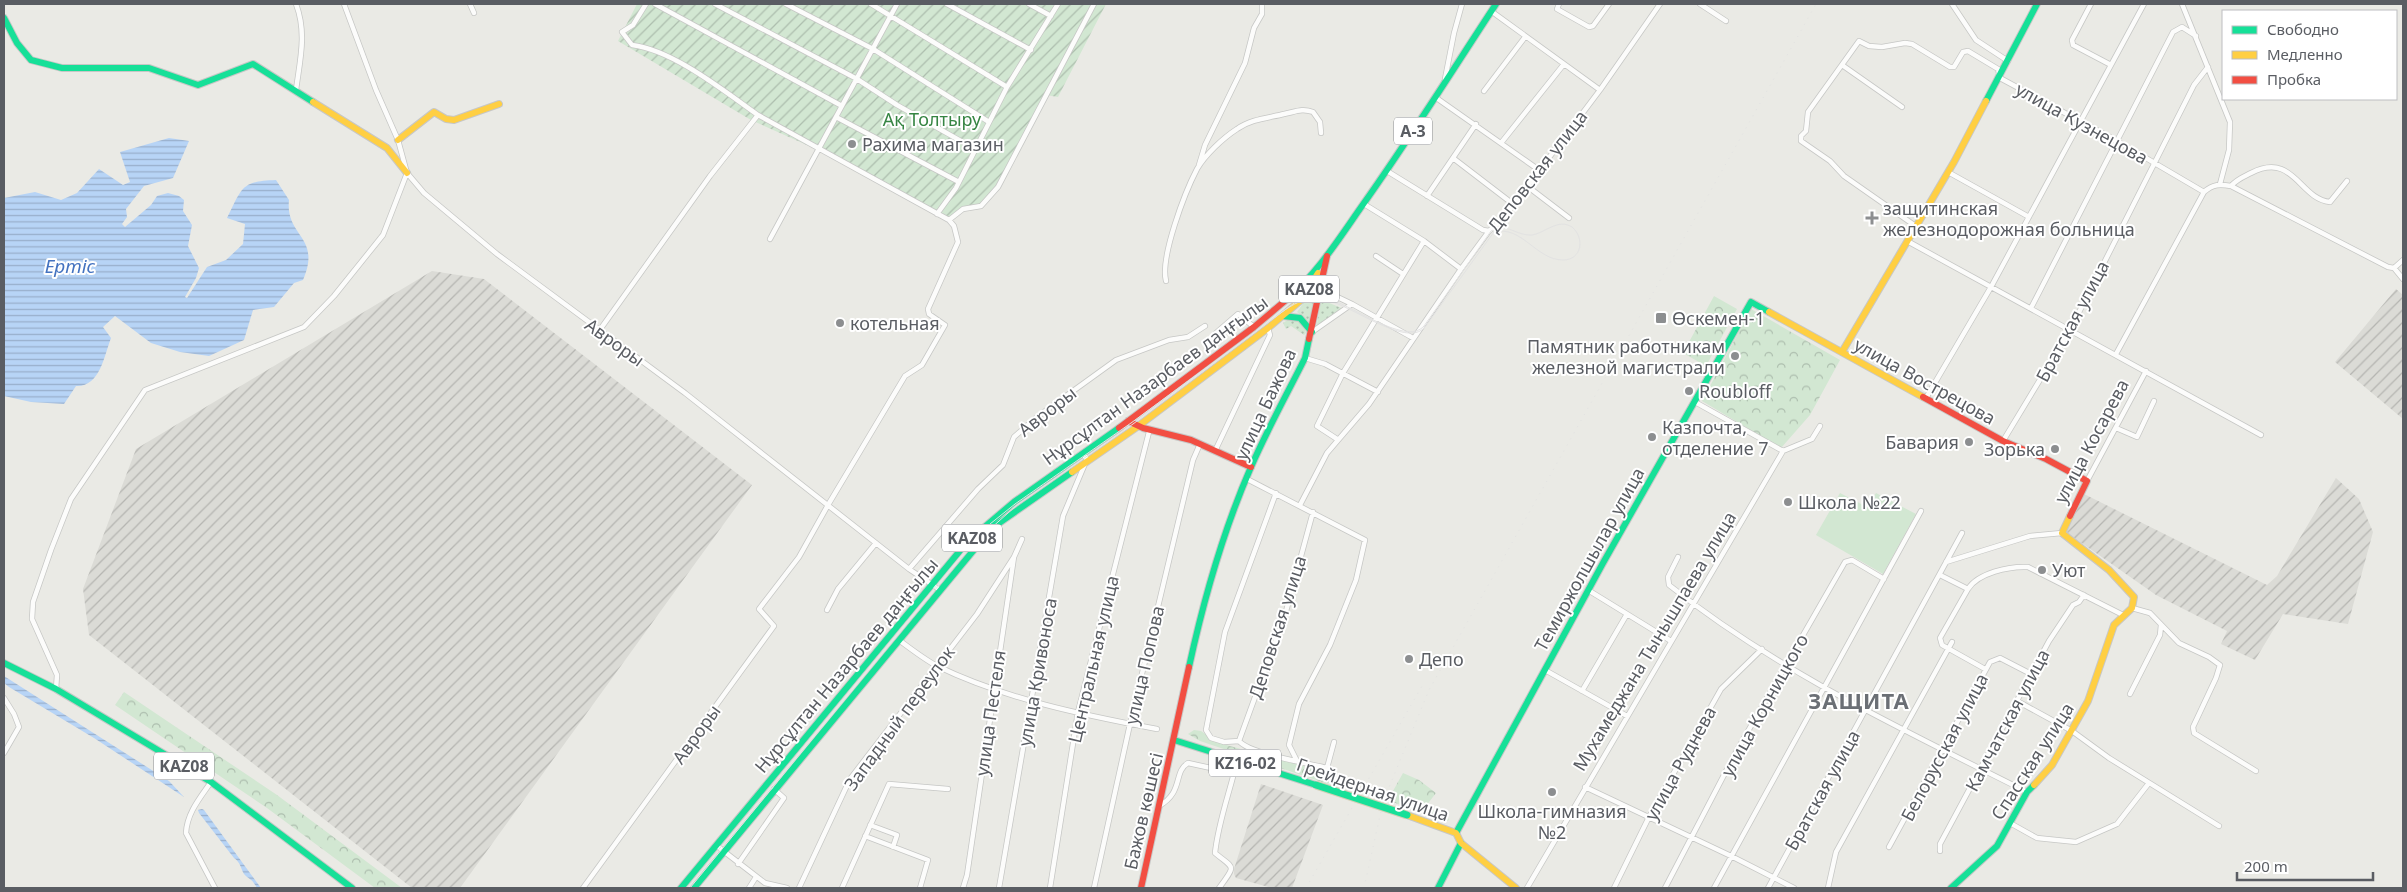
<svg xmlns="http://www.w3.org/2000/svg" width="2407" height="892" viewBox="0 0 2407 892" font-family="'Noto Sans',sans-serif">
	<defs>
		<pattern id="industrial-furrows" width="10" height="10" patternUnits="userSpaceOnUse" patternTransform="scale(1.25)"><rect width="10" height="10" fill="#dbdbd6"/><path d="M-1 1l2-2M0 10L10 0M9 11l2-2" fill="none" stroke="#b5b5b1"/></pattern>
		<pattern id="grass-dots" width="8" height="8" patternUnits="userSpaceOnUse" patternTransform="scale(1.25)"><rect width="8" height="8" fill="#d2e7d2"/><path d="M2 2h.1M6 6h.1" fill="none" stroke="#adbeae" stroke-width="1.8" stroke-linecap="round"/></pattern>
		<pattern id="forest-crowns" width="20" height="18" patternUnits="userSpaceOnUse" patternTransform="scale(1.25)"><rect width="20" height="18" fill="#d2e7d2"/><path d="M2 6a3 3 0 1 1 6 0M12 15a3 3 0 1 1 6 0" fill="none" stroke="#adbeae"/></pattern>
		<pattern id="garden-furrows" width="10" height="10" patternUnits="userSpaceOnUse" patternTransform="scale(1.25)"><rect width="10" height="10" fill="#d2e7d2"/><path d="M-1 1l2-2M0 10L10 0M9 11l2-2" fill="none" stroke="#adbeae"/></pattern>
		<pattern id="water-rules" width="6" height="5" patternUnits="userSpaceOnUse" patternTransform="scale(1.25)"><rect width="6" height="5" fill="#b7d4f6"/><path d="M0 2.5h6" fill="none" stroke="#98afcb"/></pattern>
	</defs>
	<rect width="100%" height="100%" fill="#eaeae5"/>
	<path fill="url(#industrial-furrows)" d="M432,271L484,279L752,485L460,888H412L89,635L83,589L136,449Z
		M2396,289L2403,295V419L2335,362Z
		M2336,478L2359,499L2373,532L2348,624L2283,614L2255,660L2221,644L2227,631L2156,595L2066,532L2084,494L2267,585L2277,576Z
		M1261,784L1323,805L1292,888H1272L1236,878L1234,874V869Z"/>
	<path fill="url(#grass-dots)" d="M1314,300V302L1309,322L1297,312L1304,302Z
		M1322,300L1344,309L1316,329L1321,301Z
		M1292,317L1303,323L1306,333L1304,335L1291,326L1286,329L1283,323Z"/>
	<path fill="url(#forest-crowns)" d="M1714,296L1737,309L1706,366L1683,353Z
		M1751,309L1840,360L1810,415L1781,448L1702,401Z
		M124,692L277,795L402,888H375L267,808L115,705Z
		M1194,730L1201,731L1219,743L1333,774L1328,784L1200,741L1188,734Z
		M1403,773L1419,780L1436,793L1426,806L1449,819L1448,821H1441L1388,800Z"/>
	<path fill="url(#garden-furrows)" d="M637,4H1106L1058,97L1046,95L998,187L981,206L963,209L949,220L818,150L751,120L618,41Z"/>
	<path fill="#d2e7d2" d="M1840,493L1867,507L1876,493L1916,514L1883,574L1816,535Z"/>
	<path fill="url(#water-rules)" d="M169,138L189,141L173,178L144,186L126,209L127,217L122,224L125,227L151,205L157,196L168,193L179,196L184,200L183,211L192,225L188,246L199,268L196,278L185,297L187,298L207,267L226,260L243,244L245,224L227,218C242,189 240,181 276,180L289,200C285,237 322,236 303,280L294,283L274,307L253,310L244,340L209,356L180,352L151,343L115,316L103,327L111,338C104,356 100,387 76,386L64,404L31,402L4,396V198L35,192L61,200L77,193L99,169L123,185L130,182L120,152Z
		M4,676L169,781L184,797L94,738L9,687L4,683Z
		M202,809L204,810L261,888H257C251,877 249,880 244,874C240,867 241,863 234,858L199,813L198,810Z"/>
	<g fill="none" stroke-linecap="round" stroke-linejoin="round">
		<g stroke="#c6c7c5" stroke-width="6">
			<path id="street" d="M296,4C307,33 300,60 296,90
				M470,4L474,13
				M646,4L633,25L622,32L632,45C673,50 724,91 758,115
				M655,4L842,106
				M715,4L857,79L897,105L975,149
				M786,4L873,49L989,122
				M871,4L1007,87
				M947,4L1031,50
				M1029,4L1051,16
				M1559,4L1557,9L1589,27L1593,26L1609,4
				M1700,4L1726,21
				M1952,4L1976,40L2008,61
				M2091,4L2072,40L2073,45L2111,65
				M2182,4L2230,122L2229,150L2220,184
				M1491,11L1600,90
				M1842,65L1902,107
				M1445,79L1454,33L1462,4
				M1484,91L1525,37
				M1435,97L1539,170
				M836,117L959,182
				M1501,143L1564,64
				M1453,158L1513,204
				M1199,165L1205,145L1245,63L1254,28L1262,14V4
				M1387,171L1483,230L1489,231
				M1948,172L2029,217
				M407,173L424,193L497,254L685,393L909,569L940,590
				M1527,186L1569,218
				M2231,186C2237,179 2243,177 2251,173C2294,151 2299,199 2330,202L2347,181
				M1427,196L1476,124
				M1364,204L1424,241L1461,269
				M937,214L956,188L1007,87L1058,4
				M949,220L963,209L981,206L998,187L1094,4
				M1917,227L1844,176L1830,161L1801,141V136L1806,131L1808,112L1859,41L1869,46L1882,47L1905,43L1912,44L1950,67H1954L1963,52L1968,51L1998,69L2000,78L2117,141L2204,192C2213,184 2220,184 2231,186L2388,267L2394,268
				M770,239L897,4
				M1909,242L2261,435
				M1376,256L1403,274
				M2394,268L2403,279
				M2394,268L2403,260
				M1166,281C1160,257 1185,192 1197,169C1205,155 1223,138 1237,129C1251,119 1268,118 1284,114C1295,112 1302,108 1313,112L1320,122L1321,133
				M1323,282L1329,293L1352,304
				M2031,308L2173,32L2182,27L2196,36
				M1312,332L1352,304L1413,338
				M1216,333L1238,314L1254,327
				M2116,354L2204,192
				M1305,358L1325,364L1378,392
				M1926,398L1991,287L2144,4
				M1695,402L1783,451
				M2116,428L2137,437L2154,401
				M1337,439L1317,426L1343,373L1424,241
				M2003,441L2070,330L2194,85L2208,67
				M1215,451L1270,335L1268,328
				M1247,479L1365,540L1356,580L1330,645L1299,704L1289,745L1297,761
				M2087,481L2146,371
				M1300,505L1327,453L1369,404L1461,269L1489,231L1502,220L1600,90L1660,4
				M1678,557L1668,577L1669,585C1777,671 1904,730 2027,792
				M1946,562L2030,536L2062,533
				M909,569L978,489L1003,465L1014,437L1037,417L1116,360L1169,340L1188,337L1205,326
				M1940,575L1968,589C1978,573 2009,566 2028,567L2123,615
				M1968,589L1940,638L1942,645L1985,669
				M1588,590L1671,641
				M2132,608L2150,613L2179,643L2209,657L2220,665L2216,678L2193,727L2194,733L2256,771
				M827,610L838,589L876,543
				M899,640C911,649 924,659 937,666C1005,699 1083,715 1157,729
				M1545,670L1627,716
				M56,689L57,675L32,619L33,602L51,550L71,499L145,390L304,327L334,296L383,235L407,173L398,140L376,90L344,4
				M1582,691L1627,614
				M2130,694L2160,635L2161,625
				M4,698L14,714L19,727L4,753
				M2017,701L2072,731L2109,758L2219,826
				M1239,741L1224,742L1211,738L1206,730L1225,632L1276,493
				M1239,741L1285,615L1313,512
				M1239,741C1250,754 1308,763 1327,768L1334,742
				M211,782C200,798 187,813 186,833L215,888
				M1585,787L1731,856L1794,888
				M1159,806C1184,792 1173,772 1188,763L1234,773C1227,800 1218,825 1215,853C1234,869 1237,864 1219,888
				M2010,823L2037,838L2076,842L2117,824L2149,783
				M870,825L897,835L893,847
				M865,836L928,860L920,888
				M717,846L765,883L787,888
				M1889,847L1990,662L2000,658L2031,674
				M1940,851V844L2049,641L2073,605L2079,602L2084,595
				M738,864L784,798L774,789
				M583,888L774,626L759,609L799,557L828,505L905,376L922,365L945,325L929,314L928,309L958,242L954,226L949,220L758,115L710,176L599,331
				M749,888L756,877
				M799,888L850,779L977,614L1014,557
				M842,888L889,784L948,789
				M963,888L967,875L1014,557L1022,539
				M999,888L1063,516L1087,459L1083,454
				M1050,888L1078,712L1149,432
				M1094,888L1130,724L1193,460L1200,444
				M1527,888L1783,451L1812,439L1820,426
				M1614,888L1649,817L1721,689L1762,649
				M1665,888L1736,752L1845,562L1852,560L1884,579
				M1714,888L1921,511
				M1768,888L1962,533
				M1828,888L1836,852L1952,642"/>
		</g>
		<g stroke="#c7c7c6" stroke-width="8">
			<path id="fast" d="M4,18L17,43L31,60L62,68H149L198,85L253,64L313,102
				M1986,101L2037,4
				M1286,300C1318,273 1340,237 1364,203C1410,138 1452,71 1496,4
				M1283,316L1300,318L1312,332
				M4,663L56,689L211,782L352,888
				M1189,667C1204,598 1223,531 1251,467C1267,430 1287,394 1305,358L1309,339
				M1174,740L1316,785
				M1456,833L1603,563L1751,302L1769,312
				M681,888L968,541L1014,502L1119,428
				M694,888L992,528L1072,472
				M1438,888L1461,843
				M1951,888L1997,846L2027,792L2034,785"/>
		</g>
		<g stroke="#c7c7c6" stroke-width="8">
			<path id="slow" d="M313,102L387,148L407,173
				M398,140L434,112L446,119L454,120L499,104
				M1769,312L1923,397
				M1842,352L1954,162L1986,101
				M1072,472L1137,427L1268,328L1300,301L1318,273
				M2034,785L2052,765L2088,701L2114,625L2132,608L2134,597L2109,570L2062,533L2070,516
				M1407,815L1456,833L1461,843L1516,888"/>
		</g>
		<g stroke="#c7c7c6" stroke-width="8">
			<path id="jam" d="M1309,339L1327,256
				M1923,397L2003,441L2046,459L2087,481L2070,516
				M1128,421L1143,428L1191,440L1251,467
				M1119,428L1254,327L1286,300
				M1141,888L1189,667"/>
		</g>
		<use href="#street" stroke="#fcfcfb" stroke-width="4.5"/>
		<use href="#fast" stroke="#16e098" stroke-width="6"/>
		<use href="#slow" stroke="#ffcf43" stroke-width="6"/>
		<use href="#jam" stroke="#f24e42" stroke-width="6"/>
		<path stroke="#e2e2e2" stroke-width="1" d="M687,888L970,545L990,524L1015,504L1131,423L1297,301C1304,298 1311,295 1319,296C1345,299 1405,348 1424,326L1491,231C1507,222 1516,236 1532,235C1545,233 1558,218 1572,227C1585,238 1582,260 1563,260C1536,260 1522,225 1494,232L1425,327C1406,350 1346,300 1318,298C1305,297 1292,305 1282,312L1133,424L1017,505L971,546L690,888"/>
		<path stroke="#e2e2e2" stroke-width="1" stroke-dasharray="1 6" stroke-linecap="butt" d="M1306,888L1422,686
			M1364,888L1383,802L1429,690L1816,4"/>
		<g stroke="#d2cdb3" stroke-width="9" stroke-linecap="butt">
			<path id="fast-bridge" d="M1316,785L1407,815"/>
		</g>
		<use href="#fast-bridge" stroke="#16e098" stroke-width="7"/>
	</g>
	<g fill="#8c8e90" stroke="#fff" stroke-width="2">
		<circle cx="852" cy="144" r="5"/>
		<path d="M1869.5 210.5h5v5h5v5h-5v5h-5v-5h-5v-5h5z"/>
		<rect x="1655" y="312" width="12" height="12" rx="2.5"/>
		<circle cx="840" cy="323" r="5"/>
		<circle cx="1735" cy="356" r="5"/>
		<circle cx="1689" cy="391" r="5"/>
		<circle cx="1652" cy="437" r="5"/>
		<circle cx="1969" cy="442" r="5"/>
		<circle cx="2055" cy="449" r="5"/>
		<circle cx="1788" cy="502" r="5"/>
		<circle cx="2042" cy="570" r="5"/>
		<circle cx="1409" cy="659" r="5"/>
		<circle cx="1552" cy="792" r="5"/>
	</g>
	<g text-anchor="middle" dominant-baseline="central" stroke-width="4" stroke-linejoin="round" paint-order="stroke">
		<g fill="#fff" stroke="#8c8e92" stroke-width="1">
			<rect x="1394" y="117.5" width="38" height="27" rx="4"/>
			<rect x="1279" y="275.5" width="60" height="27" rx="4"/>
			<rect x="942" y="524.5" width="60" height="27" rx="4"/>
			<rect x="1209" y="749.5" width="72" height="27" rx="4"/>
			<rect x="154" y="752.5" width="60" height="27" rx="4"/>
		</g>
		<g font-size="16" font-weight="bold" fill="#5a5d63">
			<text x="1413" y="131">A-3</text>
			<text x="1309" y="289">KAZ08</text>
			<text x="972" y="538">KAZ08</text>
			<text x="1245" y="763">KZ16-02</text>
			<text x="184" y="766">KAZ08</text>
		</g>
		<g font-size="18" fill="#368543" stroke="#fff">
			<text x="932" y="119">Ақ Толтыру</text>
		</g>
		<g font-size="18" fill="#5a5d63" stroke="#fff">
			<text transform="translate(2082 123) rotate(29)">улица Кузнецова</text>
			<text transform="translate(1537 171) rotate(-52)">Деповская улица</text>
			<text transform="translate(2072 321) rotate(-62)">Братская улица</text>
			<text transform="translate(615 342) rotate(36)">Авроры</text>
			<text transform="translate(1155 380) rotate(-36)">Нұрсұлтан Назарбаев даңғылы</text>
			<text transform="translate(1925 381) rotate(29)">улица Вострецова</text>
			<text transform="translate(1265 404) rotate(-65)">улица Бажова</text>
			<text transform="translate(1047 411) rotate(-38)">Авроры</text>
			<text transform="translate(2091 441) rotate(-62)">улица Косарева</text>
			<text transform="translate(1589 559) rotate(-61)">Темиржолшылар улица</text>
			<text transform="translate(1277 627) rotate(-72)">Деповская улица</text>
			<text transform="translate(1654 641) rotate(-59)">Мухамеджана Тынышпаева улица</text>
			<text transform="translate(1093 659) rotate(-77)">Центральная улица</text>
			<text transform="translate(846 665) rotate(-50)">Нұрсұлтан Назарбаев даңғылы</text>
			<text transform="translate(1144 665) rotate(-77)">улица Попова</text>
			<text transform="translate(1037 672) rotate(-80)">улица Кривоноса</text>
			<text transform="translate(1764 705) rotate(-61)">улица Корницкого</text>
			<text transform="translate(990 713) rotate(-82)">улица Пестеля</text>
			<text transform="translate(899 718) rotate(-54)">Западный переулок</text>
			<text transform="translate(2007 720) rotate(-62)">Камчатская улица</text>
			<text transform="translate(696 734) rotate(-54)">Авроры</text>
			<text transform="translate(1944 747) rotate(-62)">Белорусская улица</text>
			<text transform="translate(2032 761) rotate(-57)">Спасская улица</text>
			<text transform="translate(1680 763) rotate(-61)">улица Руднева</text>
			<text transform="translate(1373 789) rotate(19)">Грейдерная улица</text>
			<text transform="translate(1822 790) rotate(-61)">Братская улица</text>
			<text transform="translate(1143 811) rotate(-77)">Бажов көшесі</text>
		</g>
		<g font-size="18" fill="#5a5d63" stroke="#fff" text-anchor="start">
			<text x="862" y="144">Рахима магазин</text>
			<text x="1883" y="208">защитинская<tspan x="1883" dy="21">железнодорожная больница</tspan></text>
			<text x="1672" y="318">Өскемен-1</text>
			<text x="850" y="323">котельная</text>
			<text x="1725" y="346" text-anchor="end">Памятник работникам<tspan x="1725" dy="21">железной магистрали</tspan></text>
			<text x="1699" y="391">Roubloff</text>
			<text x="1662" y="427">Казпочта,<tspan x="1662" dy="21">отделение 7</tspan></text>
			<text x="1959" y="442" text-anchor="end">Бавария</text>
			<text x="2045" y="449" text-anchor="end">Зорька</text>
			<text x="1798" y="502">Школа №22</text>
			<text x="2052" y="570">Уют</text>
			<text x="1419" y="659">Депо</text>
			<text x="1552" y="811" text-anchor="middle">Школа-гимназия<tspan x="1552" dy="21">№2</tspan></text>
		</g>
		<g font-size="19" font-style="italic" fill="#4473c0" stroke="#fff">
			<text x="70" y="266">Ертіс</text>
		</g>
		<g font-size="22" font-weight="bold" letter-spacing="1" fill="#6b6f75" stroke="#fff">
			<text x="1859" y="700">ЗАЩИТА</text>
		</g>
	</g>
	<rect width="2407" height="892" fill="none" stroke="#5a5d63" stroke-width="10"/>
	<rect x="2222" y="10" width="175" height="90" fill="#ffffff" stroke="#bdbec1"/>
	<rect x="2232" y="26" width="25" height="8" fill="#16e098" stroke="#bdbec1"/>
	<text x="2267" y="35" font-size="15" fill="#5a5d63">Свободно</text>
	<rect x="2232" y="51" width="25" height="8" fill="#ffcf43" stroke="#bdbec1"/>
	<text x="2267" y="60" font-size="15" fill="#5a5d63">Медленно</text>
	<rect x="2232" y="76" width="25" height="8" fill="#f24e42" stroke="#bdbec1"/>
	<text x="2267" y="85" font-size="15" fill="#5a5d63">Пробка</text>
	<path d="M2237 872v8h136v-8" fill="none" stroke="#5a5d63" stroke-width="2.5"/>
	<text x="2244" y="872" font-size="15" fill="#5a5d63" stroke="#ffffff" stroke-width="4" paint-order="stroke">200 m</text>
</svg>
